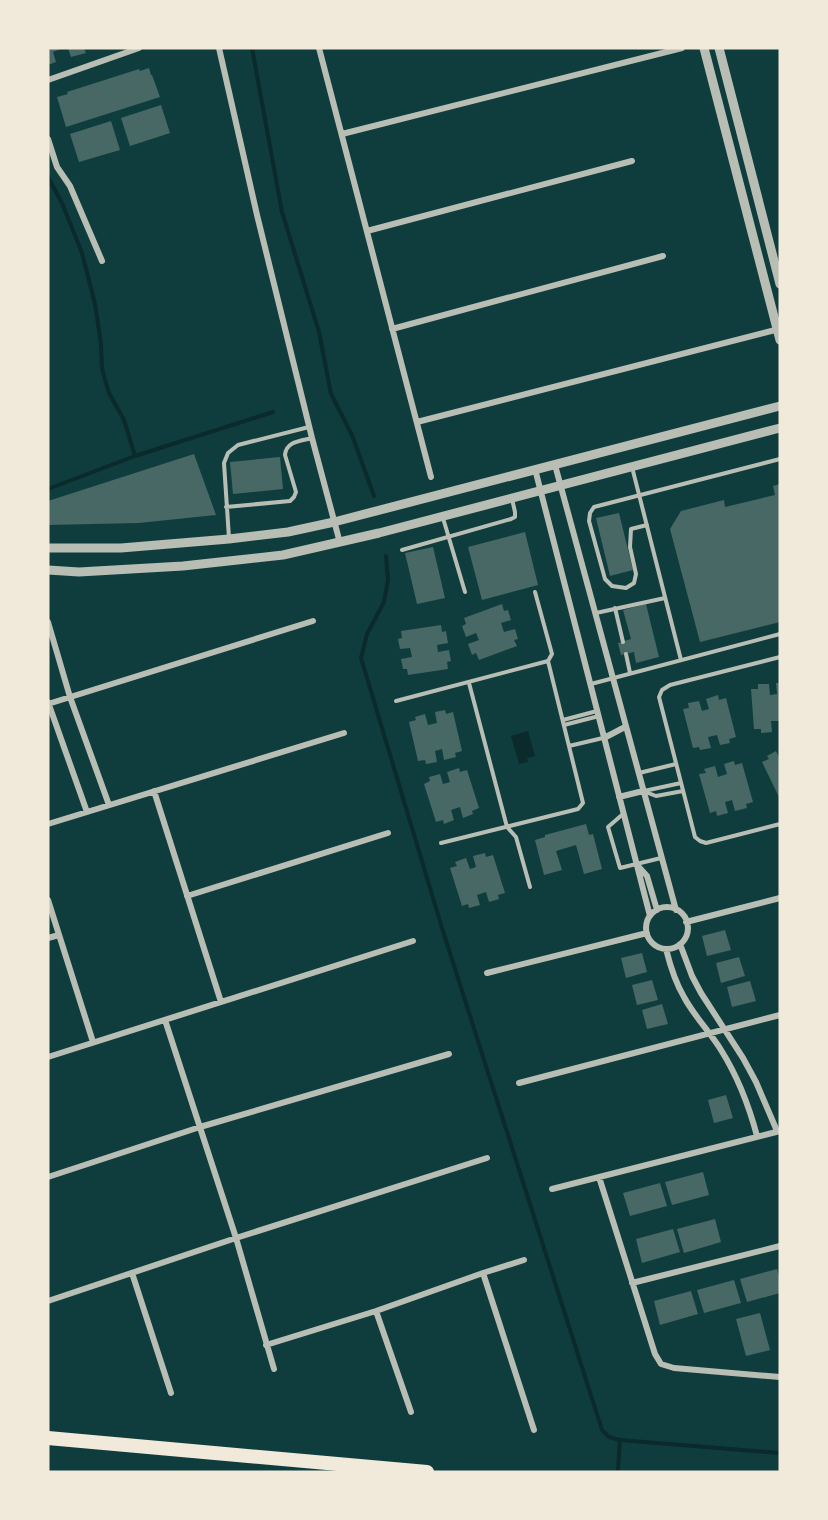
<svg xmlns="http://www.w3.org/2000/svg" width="828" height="1520" viewBox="0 0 828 1520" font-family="Montserrat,sans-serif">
	<rect width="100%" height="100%" fill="#0f3d3e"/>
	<path fill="#0a2a2b" d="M528,731L535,756L527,758L528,762L519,764L511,736Z"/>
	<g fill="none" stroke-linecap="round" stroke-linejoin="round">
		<path stroke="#0a2a2b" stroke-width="4" d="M252,48L282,212L319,332L331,394L352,435L374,496
			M48,177L62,203L82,253L95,304L101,344L102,369L109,393L124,420L135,456
			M48,489L135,456L273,412
			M386,556L388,580L384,602L367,634L361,658L442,928L602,1430L609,1437L620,1440L618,1470
			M620,1440L780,1453"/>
	</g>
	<path fill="#486865" d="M48,48H63L53,52L56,62L48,65Z
		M68,48H84L86,53L71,57Z
		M149,68L151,75H152L160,97L66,127L57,97L68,94L67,92L139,69L140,71Z
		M161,105L170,133L130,146L121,118Z
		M111,121L120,150L79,162L70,134Z
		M194,454L216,515L139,523L48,525V501Z
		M280,457L283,489L233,494L230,462Z
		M780,484V622L700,642L670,529L681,511L724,500L725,507L775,495L773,486Z
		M619,513L633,570L610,576L596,518Z
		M525,532L538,585L482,600L468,547Z
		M433,547L445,598L417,604L405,553Z
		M502,604L504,611L508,610L511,620L501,623L504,632L515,629L518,639L514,640L517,646L479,660L476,653L472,655L468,644L479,640L476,633L466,637L462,626L466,624L464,618Z
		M646,604L659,657L636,663L634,652L621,655L618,643L631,639L623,610Z
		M441,625L442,632L446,631L448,643L437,645L438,652L449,650L451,661L447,662L448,669L408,675L407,669H403L401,659L412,657L410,648L400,649L398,639L402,638L401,631Z
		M776,683H780V721H771L772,732L761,733V729H754L751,689H758V684H769L770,695L777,694Z
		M718,695L719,700L726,698L736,737L729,739L730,743L720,745L717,735L708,737L711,748L700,750L699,747L693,748L683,709L689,708L688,703L699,701L702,711L709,709L706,699Z
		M445,710L446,714L453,712L462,751L455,753L456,757L444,760L442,749L435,751L437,762L426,764L425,760L418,761L409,722L416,720L415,717L425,714L428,725L437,723L435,712Z
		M776,751L780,759V799L762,762L769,759L767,756Z
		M734,761L735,765L742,763L753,802L746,804L747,808L735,811L732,800L725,802L728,813L717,816L716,811L710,813L699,774L706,773L704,769L715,766L718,777L727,774L724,764Z
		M459,768L460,772L467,770L479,808L472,811L473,814L463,818L460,807L451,810L454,820L444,824L443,820L436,822L424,784L430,781L429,777L440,774L443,784L450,782L447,772Z
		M586,824L589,835L593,834L602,869L584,874L576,845L556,851L562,870L544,875L535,840L545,837V835Z
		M485,853L486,857L493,855L505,893L498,895L499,899L489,902L486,892L477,895L480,905L469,908L468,904L462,906L450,868L457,866L455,862L466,858L470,869L476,867L473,856Z
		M725,930L731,950L707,956L702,936Z
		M642,953L647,972L626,978L621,958Z
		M739,957L745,976L721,983L716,963Z
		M652,980L658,1000L637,1005L632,985Z
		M750,981L756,1001L732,1007L727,987Z
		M662,1004L668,1024L647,1029L642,1010Z
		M726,1095L733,1118L714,1123L708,1100Z
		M703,1172L709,1195L672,1205L665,1182Z
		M660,1183L667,1206L630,1216L623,1193Z
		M715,1219L721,1242L684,1253L677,1229Z
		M673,1229L680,1252L642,1263L636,1239Z
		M777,1269L780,1278V1293L747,1302L740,1279Z
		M734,1280L741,1303L704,1313L697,1290Z
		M691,1291L698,1314L660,1325L654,1301Z
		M760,1313L770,1350L746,1356L736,1319Z"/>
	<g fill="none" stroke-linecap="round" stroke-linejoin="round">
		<path stroke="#b8beb3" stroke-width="4" d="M632,467L681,660
			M226,507L290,501L294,497L296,492L285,455C286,441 301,441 312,438
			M443,518L465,592
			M647,525L631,529L630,547L636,574L634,583L626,588L612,586L605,579L589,521L590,513L594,507L780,459
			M229,538L224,463L228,453L238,445L309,427
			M402,550L511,519L515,517V512L512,499
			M615,608L623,642
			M596,613L665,598
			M626,654L630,673
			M780,657L670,685L662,690L659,697L695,837L700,841L706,843L780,824
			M469,683L507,827L516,837L530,887
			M591,684L780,634
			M396,701L548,661
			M563,720L597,711
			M564,725L599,716
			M569,746L603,738
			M639,773L676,764
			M643,791L656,796L683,791
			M644,791L681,783
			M623,814L608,827L620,868L661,858
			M441,843L578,809L583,803L548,661L552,654L535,592"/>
		<path stroke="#b8beb3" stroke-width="6" d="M219,48L257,215L312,438L340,543
			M319,48L431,477
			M48,80L139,48
			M342,134L682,48
			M48,139L57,167L70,186L102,261
			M367,231L632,161
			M392,329L663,256
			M417,422L779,329
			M555,465L676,910
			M535,469L650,916
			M48,622L70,697L109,805
			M48,702L87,812
			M48,704L313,621
			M604,738L625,727
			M154,791L221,1002
			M619,797L643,791
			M48,824L344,733
			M637,865L647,876L657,910
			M187,896L388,833
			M48,900L93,1042
			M646 928a21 21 0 1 1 42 0a21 21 0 1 1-42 0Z
			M686,922L780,898
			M48,938L59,935
			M680,944L692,976L701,993L743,1058L756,1082L777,1131
			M666,949C670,965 675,982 684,997C694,1016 710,1032 721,1050C738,1077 749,1106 757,1136
			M487,973L647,933
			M165,1020L236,1238L274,1369
			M48,1057L413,941
			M519,1083L780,1015
			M48,1177L200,1127L449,1054
			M599,1177L655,1354L661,1364L674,1368L780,1377
			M552,1189L780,1131
			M132,1273L171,1393
			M483,1273L534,1430
			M632,1283L780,1246
			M48,1301L236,1238L487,1158
			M376,1311L411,1412
			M266,1345L376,1311L483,1273L524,1260"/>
		<path stroke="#b8beb3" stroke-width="9" d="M704,48L780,340
			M719,48L780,284
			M48,548H121L229,539L288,532L334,522L780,406
			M48,570L79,572L183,566L283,555L379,533L780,428"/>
		<path stroke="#f1e9da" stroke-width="14" d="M48,1438L427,1472"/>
	</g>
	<rect width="828" height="1520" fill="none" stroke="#f1e9da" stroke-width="99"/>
</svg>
